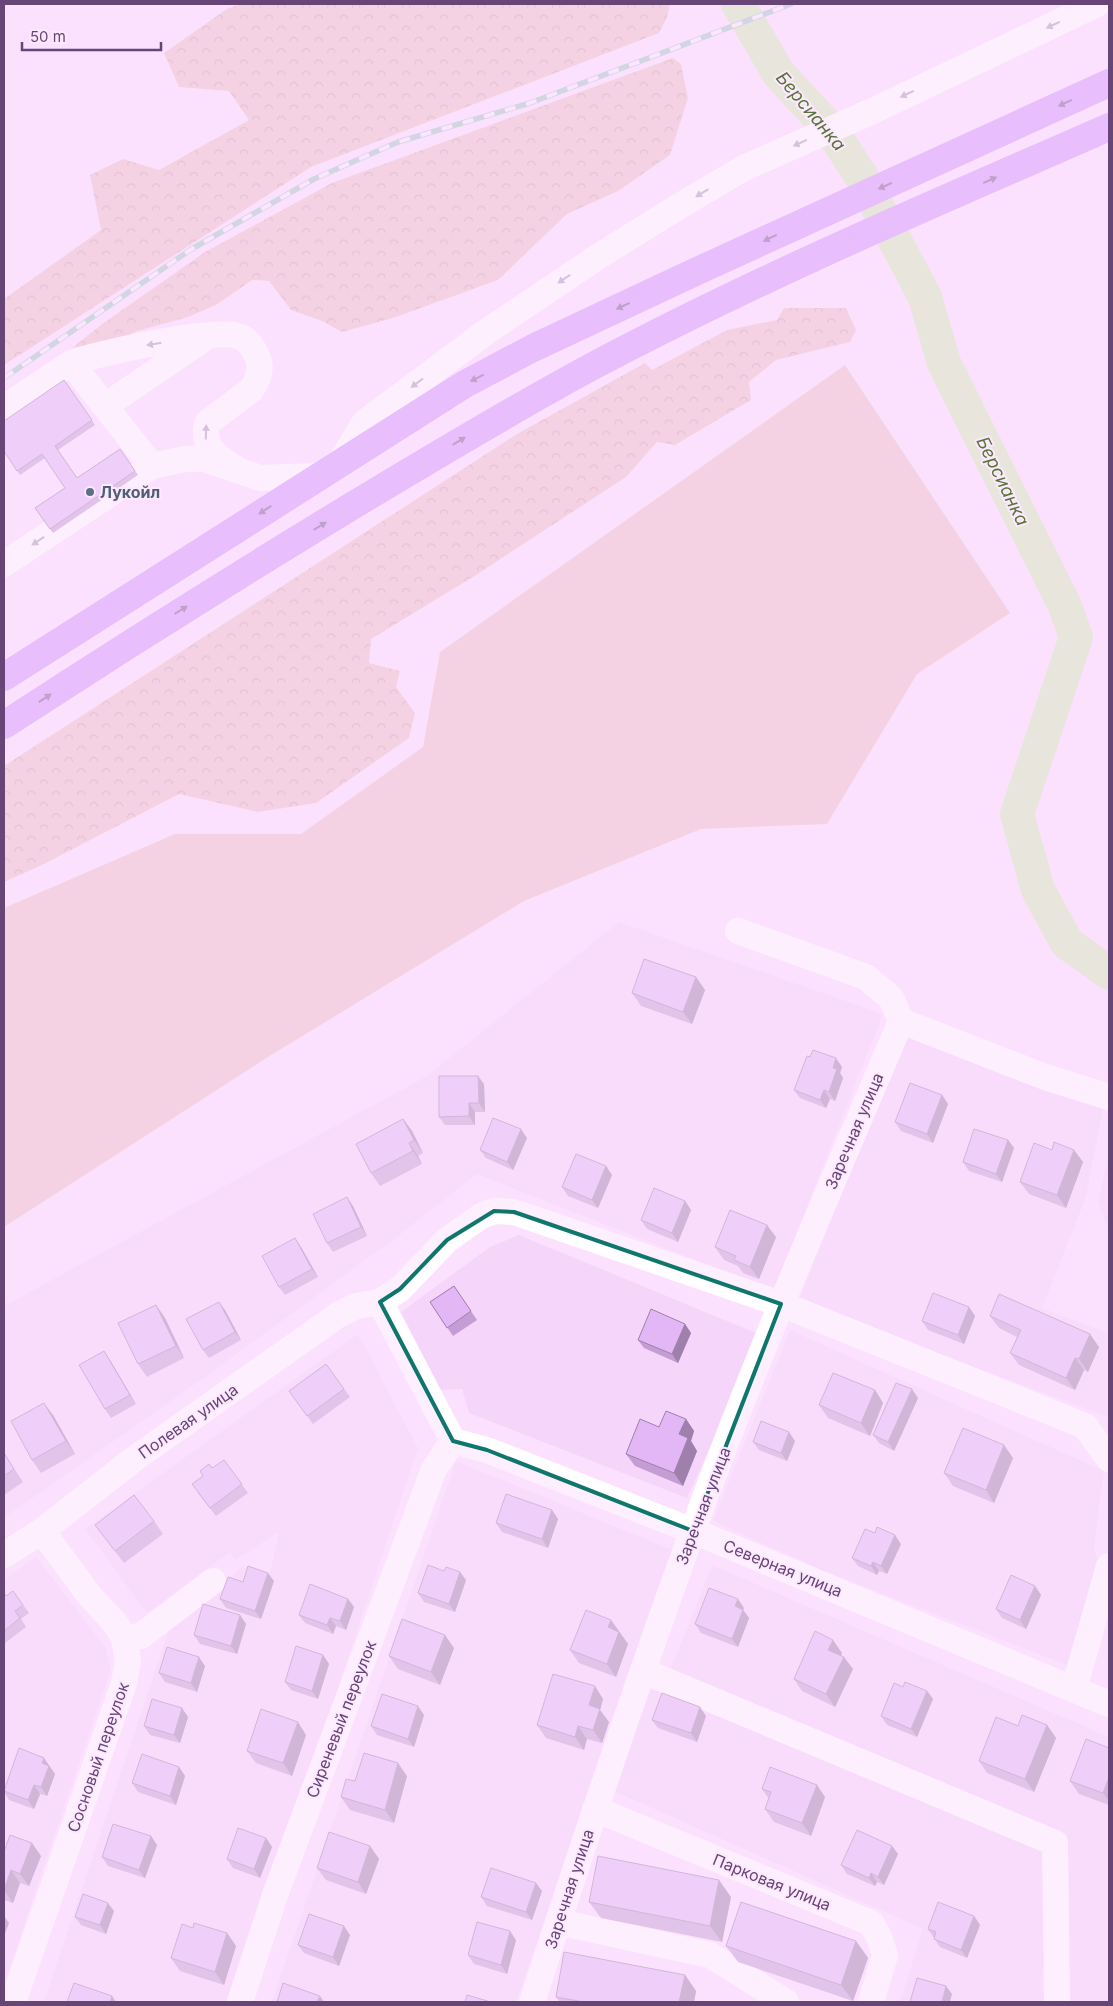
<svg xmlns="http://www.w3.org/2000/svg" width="1113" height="2006" viewBox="0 0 1113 2006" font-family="Inter,sans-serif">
	<defs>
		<pattern id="forest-crowns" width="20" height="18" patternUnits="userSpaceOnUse" patternTransform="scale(1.25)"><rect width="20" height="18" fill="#ecbfc3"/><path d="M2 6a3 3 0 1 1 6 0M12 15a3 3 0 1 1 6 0" fill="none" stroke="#c39da3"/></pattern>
	</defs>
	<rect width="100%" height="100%" fill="#fce1fe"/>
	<path fill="#f6d5fb" d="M619,922L883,1014L774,1291L477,1174L394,1239L212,1372L4,1518V1306L427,1076Z
		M915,1012L1106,1093L1086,1197L1042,1308L1109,1334V1417L798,1302Z
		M1109,1152V1232L1098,1202Z
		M519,1235L761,1335L687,1498L469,1413L462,1389L440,1390L401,1312L490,1247Z
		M790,1330L1104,1471L1094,1548L1099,1563L1067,1665L824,1571L713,1521Z
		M358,1334L418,1448L334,1700L229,2002H44L170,1626L242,1567L269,1576L279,1532L235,1560L230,1552L147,1613L85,1529Z
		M456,1461L675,1551L516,2002H272Z
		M36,1557L106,1648L111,1670L4,1983V1579Z
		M712,1565L1109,1737V2002H1066L1061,1839L670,1671Z
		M649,1686L1046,1847L1049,2002H900L923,1929L614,1791Z"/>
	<path fill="#ecbfc3" d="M845,365L1010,613L917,674L827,824L701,829L524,901L268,1057L4,1227V908L175,834H301L423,747L440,652Z"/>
	<path fill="url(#forest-crowns)" d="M240,4H670L667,17L659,33L311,167L4,365V299L101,230L90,175L123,159L159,170L249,120L229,91L179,87L164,53L227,9Z
		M673,58L681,64L688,98L670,155L618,191L567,214L498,280L393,318L342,332L322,321L291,310L269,281L252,280L216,305L188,317L137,331L117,340L72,348L105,322L205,252L332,183Z
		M784,308H846L856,330L850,342L776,360L749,382L751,400L675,445L657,442L626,477L473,577L371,639L369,663L400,671L396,687L415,713L409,738L316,803L258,812L179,794L44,864L4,882V766L517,434L645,363L652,370L727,330L777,320Z"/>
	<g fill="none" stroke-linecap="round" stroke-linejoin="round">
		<path stroke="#d0e8b4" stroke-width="34" d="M738,4L779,74L832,131L861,176L925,297L944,363L1064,604L1076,637L1017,814L1038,890L1067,943L1109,973"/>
		<path stroke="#fff" stroke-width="26" d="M71,363C101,353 212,328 238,336C246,338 252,346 256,354C263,367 259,379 251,390L207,423C201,446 217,457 235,468
			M105,406L202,340
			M4,408L71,363L152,466
			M342,460L364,423L486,332L599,256L678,207L744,168L877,109L1097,4
			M4,564L152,466L185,459H204L260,478L317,476
			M738,931L866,977L891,998L901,1021L1045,1077L1109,1097
			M380,1302L453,1441
			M453,1441L487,1450L693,1531L1109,1704
			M4,1555L42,1531L134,1459L338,1315L356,1306L380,1302L400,1289L447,1240L481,1216L494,1211L514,1212L781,1304L1085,1426L1109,1459
			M124,1638L141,1636L213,1581
			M643,1671L1055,1843L1057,2002
			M1074,1689L1109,1566
			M595,1809L871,1923L879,1937L885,1955L871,2002
			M558,1922L710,1955L786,2002
			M13,2002L124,1683L128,1661L124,1638L115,1623L89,1595L42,1531
			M240,2002L275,1895L434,1469L453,1441
			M532,2002C583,1845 635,1688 692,1533C755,1360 829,1191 901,1021"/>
		<path stroke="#d093fc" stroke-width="28" d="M4,677L465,384L533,348L695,272L1109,83
			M4,725C119,650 235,577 352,506C432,458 511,410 593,366C760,277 936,203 1109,127"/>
		<g stroke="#9fc7c2" stroke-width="5.5">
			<path id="rail" d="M4,378L190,250L314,179L398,142L530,103L791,4"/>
		</g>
		<use href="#rail" stroke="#fde9ff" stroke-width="4" stroke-dasharray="11" stroke-linecap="butt"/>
	</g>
	<path fill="#c39dd3" d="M64,380L95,425L58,450L77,478L120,449L138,475L53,533L35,508L65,488L45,458L20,475L4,451Z
		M696,977L705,990L692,1024L641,1006L632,993Z
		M842,1067L840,1073L843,1078L835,1101L830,1099L826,1108L800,1098L794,1090Z
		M484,1084L485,1112H475V1125H445L439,1117Z
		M942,1095L948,1104L933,1143L901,1131L895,1122Z
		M403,1119L412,1131L423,1153L418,1156L422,1164L380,1186L371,1173Z
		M527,1138L513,1170L486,1158L480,1150Z
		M1008,1140L1014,1148L1002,1182L969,1171L963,1162Z
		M1052,1150H1074L1083,1162L1066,1208L1029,1194L1020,1182Z
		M606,1166L612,1175L598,1208L568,1196L562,1187Z
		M685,1201L691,1210L678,1242L647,1229L641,1220Z
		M353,1206L367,1236L333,1252L327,1243Z
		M776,1237L759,1279L743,1273L738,1266L724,1260L715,1247Z
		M301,1247L318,1277L285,1295L279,1287Z
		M454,1286L477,1320L453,1336L430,1302Z
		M156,1305L165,1318L184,1358L147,1377L138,1364Z
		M969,1307L975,1316L964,1344L928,1330L922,1321Z
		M225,1310L241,1340L209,1358L203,1350Z
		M990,1316L1099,1347L1088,1372L1084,1370L1075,1390L1019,1365L1010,1353L1017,1337L999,1328Z
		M685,1324L691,1333L678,1363L644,1348L638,1340Z
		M110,1360L136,1404L111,1418L105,1409Z
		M326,1364L350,1397L313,1424L289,1391Z
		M875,1390L883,1403L870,1436L828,1418L819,1405Z
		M918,1398L894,1451L879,1443L873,1435Z
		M53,1415L75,1454L41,1473L32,1460Z
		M686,1419L694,1431L691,1441L697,1451L683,1486L635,1466L626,1454L659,1427Z
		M795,1441L787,1461L759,1450L753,1442Z
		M4,1453L23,1482L4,1495Z
		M1013,1458L994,1503L953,1486L944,1473Z
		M224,1460L248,1493L216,1516L198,1493Z
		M552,1510L558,1519L548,1548L502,1532L496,1523Z
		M154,1521L163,1534L124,1563L95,1525Z
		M901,1544L887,1574L879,1571L877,1575L858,1566L852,1558Z
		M444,1571L466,1580L455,1612L424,1602L418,1593Z
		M274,1581L261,1619L226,1608L220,1599L243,1582Z
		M1035,1586L1041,1595L1026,1629L1002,1618L996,1609Z
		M4,1593L6,1596L23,1605L29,1613L21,1619L26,1627L5,1643L4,1642Z
		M348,1599L354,1607L346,1630L336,1626L333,1634L305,1623L299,1615Z
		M744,1608L743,1610L749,1618L738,1647L701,1633L695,1624Z
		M240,1615L246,1624L237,1654L200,1644L194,1635Z
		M611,1620L628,1644L616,1677L579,1663L570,1650Z
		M454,1648L440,1685L398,1669L389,1656Z
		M842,1653L841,1655L853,1669L835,1707L802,1691L794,1679Z
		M323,1655L329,1664L318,1699L291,1690L285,1682Z
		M205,1666L197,1692L165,1682L159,1673Z
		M903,1687L927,1691L933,1699L917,1737L887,1725L881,1716Z
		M603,1699L600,1710L609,1722L602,1743L587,1739L584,1750L546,1738L537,1725Z
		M424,1715L414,1747L377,1735L371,1726Z
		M706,1716L697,1742L658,1728L652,1720Z
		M188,1717L180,1743L150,1735L144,1726Z
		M1047,1725L1056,1738L1034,1792L987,1773L979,1761L1018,1726Z
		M306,1735L292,1776L256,1763L247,1751Z
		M1109,1748V1805L1079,1794L1070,1781Z
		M50,1766V1767L55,1774L47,1796L40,1794L34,1809L9,1800L4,1792V1790Z
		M179,1767L185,1776L176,1805L138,1792L132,1783Z
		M407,1776L394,1823L350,1810L341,1797L355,1781Z
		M762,1789L825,1797L811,1836L774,1822L765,1809L769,1799Z
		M151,1836L157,1845L145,1878L108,1866L102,1857Z
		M266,1838L272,1847L260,1878L233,1868L227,1859Z
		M370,1846L379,1859L366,1894L326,1880L317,1868Z
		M892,1846L898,1854L884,1885L877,1882L875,1886L847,1874L841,1865Z
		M4,1852L41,1856L29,1886L20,1883L13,1903L4,1900Z
		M542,1891L532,1920L487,1906L481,1897Z
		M731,1897L722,1942L601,1918L589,1902Z
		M114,1911L106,1934L81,1925L75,1917Z
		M974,1916L980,1925L967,1958L940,1947L928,1929Z
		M193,1928L227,1933L236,1946L224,1985L180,1971L171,1958Z
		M350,1935L339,1966L304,1953L298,1945Z
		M516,1940L507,1974L474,1964L468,1955Z
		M856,1941L868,1958L853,2001L738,1962L726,1946Z
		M685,1975L696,1991L694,2002H560L556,1997Z"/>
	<path fill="#9f80ac" d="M696,977L705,990L692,1024L683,1012Z
		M836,1058L842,1067L840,1073L843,1078L835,1101L829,1092L833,1068Z
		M478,1076L484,1084L485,1112L479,1103Z
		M824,1090L830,1099L826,1108L820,1100Z
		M942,1095L948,1104L933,1143L927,1134Z
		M469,1103L475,1112V1125L469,1116Z
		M403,1119L412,1131L423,1153L414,1140Z
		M521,1129L527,1138L513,1170L507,1162Z
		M1008,1140L1014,1148L1002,1182L996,1174Z
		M409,1143L418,1156L422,1164L413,1151Z
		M1074,1150L1083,1162L1066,1208L1057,1195Z
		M606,1166L612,1175L598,1208L592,1200Z
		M347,1197L353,1206L367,1236L361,1227Z
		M685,1201L691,1210L678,1242L672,1233Z
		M767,1225L776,1237L759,1279L750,1267Z
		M295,1238L301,1247L318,1277L312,1269Z
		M219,1302L225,1310L241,1340L235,1332Z
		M156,1305L165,1318L184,1358L176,1346Z
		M969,1307L975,1316L964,1344L958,1335Z
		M685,1324L691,1333L678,1363L672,1354Z
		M1090,1334L1099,1347L1088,1372L1079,1359Z
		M104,1351L110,1360L136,1404L130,1395Z
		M1075,1358L1084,1370L1075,1390L1066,1378Z
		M912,1389L918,1398L894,1451L888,1442Z
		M875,1390L883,1403L870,1436L861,1423Z
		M44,1403L53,1415L75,1454L66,1441Z
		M686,1419L694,1431L691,1441L697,1451L683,1486L674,1473L679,1434Z
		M789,1432L795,1441L787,1461L781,1453Z
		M1004,1445L1013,1458L994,1503L986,1490Z
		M552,1510L558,1519L548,1548L542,1539Z
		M895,1535L901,1544L887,1574L881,1566Z
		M873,1562L879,1571L877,1575L871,1566Z
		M460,1572L466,1580L455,1612L449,1604Z
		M268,1573L274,1581L261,1619L255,1611Z
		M1035,1586L1041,1595L1026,1629L1020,1620Z
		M348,1599L354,1607L346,1630L340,1621Z
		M738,1599L744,1608L743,1610L749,1618L738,1647L732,1639L735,1606Z
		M240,1615L246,1624L237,1654L231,1646Z
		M330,1618L336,1626L333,1634L327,1625Z
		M611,1620L628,1644L616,1677L607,1664L608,1627Z
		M445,1635L454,1648L440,1685L431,1672Z
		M833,1640L842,1653L837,1662L828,1650Z
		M323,1655L329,1664L318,1699L312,1691Z
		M199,1657L205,1666L197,1692L191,1683Z
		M844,1657L853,1669L835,1707L826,1694Z
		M595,1686L603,1699L600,1710L609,1722L602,1743L593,1730L589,1705Z
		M927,1691L933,1699L917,1737L911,1729Z
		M418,1706L424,1715L414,1747L408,1739Z
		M700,1707L706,1716L697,1742L691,1733Z
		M182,1708L188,1717L180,1743L174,1735Z
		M298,1722L306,1735L292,1776L283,1763Z
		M1047,1725L1056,1738L1034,1792L1025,1779Z
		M578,1726L587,1739L584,1750L575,1737Z
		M44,1758L55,1774L47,1796L41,1787L42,1763Z
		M398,1763L407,1776L394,1823L385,1810Z
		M179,1767L185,1776L176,1805L170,1796Z
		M1109,1777V1802L1103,1793Z
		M34,1785L40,1794L34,1809L28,1800Z
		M817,1785L825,1797L811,1836L802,1823Z
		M151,1836L157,1845L145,1878L139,1870Z
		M266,1838L272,1847L260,1878L254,1869Z
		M32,1843L41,1856L29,1886L20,1874Z
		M370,1846L379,1859L366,1894L358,1882Z
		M892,1846L898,1854L884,1885L878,1877Z
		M11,1870L20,1883L13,1903L4,1890Z
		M871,1873L877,1882L875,1886L869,1878Z
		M719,1880L731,1897L722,1942L710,1926Z
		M536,1883L542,1891L532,1920L526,1912Z
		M108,1903L114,1911L106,1934L100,1925Z
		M4,1916L9,1923L4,1936Z
		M974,1916L980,1925L967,1958L961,1950Z
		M344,1926L350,1935L339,1966L333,1957Z
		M510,1931L516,1940L507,1974L501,1965Z
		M227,1933L236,1946L224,1985L215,1972Z
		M856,1941L868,1958L853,2001L841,1985Z
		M685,1975L696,1991L694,2002H679Z
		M946,1986L952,1994L950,2002H942Z
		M112,1996L116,2002H110Z
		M320,1996L324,2002H317Z"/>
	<path fill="#e3b7f5" stroke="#9f80ac" d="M64,380L92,420L55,446L77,478L120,449L135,471L50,529L35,508L65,488L42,454L17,471L4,451V421Z
		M644,959L696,977L683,1012L632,993Z
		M813,1050L836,1058L833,1068L837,1069L829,1092L824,1090L820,1100L794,1090L807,1056L810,1057Z
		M439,1076H478L479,1103H469V1116L439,1117Z
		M910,1083L942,1095L927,1134L895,1122Z
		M493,1118L521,1129L507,1162L480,1150Z
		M403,1119L414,1140L409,1143L413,1151L371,1173L356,1144Z
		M974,1129L1008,1140L996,1174L963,1162Z
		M1054,1142L1074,1150L1057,1195L1020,1182L1034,1143L1052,1150Z
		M576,1154L606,1166L592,1200L562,1187Z
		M654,1188L685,1201L672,1233L641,1220Z
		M347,1197L361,1227L327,1243L313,1214Z
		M730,1210L767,1225L750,1267L734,1260L736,1256L715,1247Z
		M295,1238L312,1269L279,1287L262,1256Z
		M454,1286L471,1311L447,1328L430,1302Z
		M933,1293L969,1307L958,1335L922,1321Z
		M999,1294L1090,1334L1079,1359L1075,1358L1066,1378L1010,1353L1021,1330L990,1316Z
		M219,1302L235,1332L203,1350L186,1319Z
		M156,1305L176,1346L138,1364L118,1323Z
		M651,1309L685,1324L672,1354L638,1340Z
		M104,1351L130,1395L105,1409L79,1365Z
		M326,1364L344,1389L307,1416L289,1391Z
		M833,1373L875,1390L861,1423L819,1405Z
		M896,1383L912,1389L888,1442L873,1435Z
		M44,1403L66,1441L32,1460L11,1421Z
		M666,1411L686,1419L679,1434L688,1438L674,1473L626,1454L640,1419L659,1427Z
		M761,1421L789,1432L781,1453L753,1442Z
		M963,1428L1004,1445L986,1490L944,1473Z
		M4,1453L14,1469L4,1476Z
		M224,1460L242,1484L210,1508L192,1484L203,1476L200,1471L209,1464L212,1468Z
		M506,1494L552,1510L542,1539L496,1523Z
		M134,1495L154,1521L115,1551L95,1525Z
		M877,1527L895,1535L881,1566L873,1562L871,1566L852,1558L865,1529L875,1533Z
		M428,1565L444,1571L446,1567L460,1572L449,1604L418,1593Z
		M248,1566L268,1573L255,1611L220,1599L228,1577L243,1582Z
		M1011,1575L1035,1586L1020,1620L996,1609Z
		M310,1584L348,1599L340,1621L330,1618L327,1625L299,1615Z
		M709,1588L738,1599L735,1606L743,1610L732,1639L695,1624Z
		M13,1591L23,1605L15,1611L20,1618L4,1631V1593L6,1596Z
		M203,1604L240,1615L231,1646L194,1635Z
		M586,1610L611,1620L608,1627L619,1632L607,1664L570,1650Z
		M402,1619L445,1635L431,1672L389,1656Z
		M815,1631L833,1640L828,1650L844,1657L826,1694L794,1679Z
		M296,1646L323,1655L312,1691L285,1682Z
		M167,1647L199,1657L191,1683L159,1673Z
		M553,1674L595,1686L589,1705L600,1709L593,1730L578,1726L575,1737L537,1725Z
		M905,1682L927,1691L911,1729L881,1716L894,1683L903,1687Z
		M662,1693L700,1707L691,1733L652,1720Z
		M382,1694L418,1706L408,1739L371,1726Z
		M152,1699L182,1708L174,1735L144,1726Z
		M261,1709L298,1722L283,1763L247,1751Z
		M1022,1715L1047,1725L1025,1779L979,1761L996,1717L1018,1726Z
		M1086,1739L1109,1748V1777L1103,1793L1070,1781Z
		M19,1748L44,1758L42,1763L49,1766L41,1787L34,1785L28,1800L4,1791Z
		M364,1753L398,1763L385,1810L341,1797L346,1779L355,1781Z
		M142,1754L179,1767L170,1796L132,1783Z
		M770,1767L817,1785L802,1823L765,1809L771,1792L762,1789Z
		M113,1824L151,1836L139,1870L102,1857Z
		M238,1828L266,1838L254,1869L227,1859Z
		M857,1830L892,1846L878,1877L871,1873L869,1878L841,1865Z
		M329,1832L370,1846L358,1882L317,1868Z
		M10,1835L32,1843L20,1874L11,1870L4,1890V1852Z
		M598,1856L719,1880L710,1926L589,1902Z
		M491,1868L536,1883L526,1912L481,1897Z
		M83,1894L108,1903L100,1925L75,1917Z
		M741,1902L856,1941L841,1985L726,1946Z
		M938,1902L974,1916L961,1950L934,1939L936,1932L928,1929Z
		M309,1914L344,1926L333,1957L298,1945Z
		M477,1922L510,1931L501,1965L468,1955Z
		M194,1923L227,1933L215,1972L171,1958L182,1924L193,1928Z
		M564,1952L685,1975L679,2002H584L556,1997Z
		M917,1978L946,1986L942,2002H910Z
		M74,1983L112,1996L110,2002H67Z
		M283,1983L320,1996L317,2002H277Z
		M467,1995L491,2002H465Z"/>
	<defs><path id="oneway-solid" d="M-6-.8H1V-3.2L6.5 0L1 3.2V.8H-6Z" transform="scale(1.25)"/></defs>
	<g fill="#ab99b4">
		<use href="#oneway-solid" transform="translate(1053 25) rotate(155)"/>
		<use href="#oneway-solid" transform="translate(907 94) rotate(155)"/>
		<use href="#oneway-solid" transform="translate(800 143) rotate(156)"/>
		<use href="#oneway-solid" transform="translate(702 193) rotate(149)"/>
		<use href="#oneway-solid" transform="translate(564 279) rotate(146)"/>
		<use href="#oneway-solid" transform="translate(154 344) rotate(171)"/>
		<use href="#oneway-solid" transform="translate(417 383) rotate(143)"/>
		<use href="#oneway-solid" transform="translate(206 432) rotate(-88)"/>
		<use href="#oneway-solid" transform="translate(38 541) rotate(146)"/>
	</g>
	<g fill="#77528b">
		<use href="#oneway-solid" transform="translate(1065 103) rotate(155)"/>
		<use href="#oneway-solid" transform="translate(990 180) rotate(-24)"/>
		<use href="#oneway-solid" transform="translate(885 186) rotate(156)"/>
		<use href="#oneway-solid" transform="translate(770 238) rotate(155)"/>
		<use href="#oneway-solid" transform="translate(623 306) rotate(155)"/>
		<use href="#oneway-solid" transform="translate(477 378) rotate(154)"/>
		<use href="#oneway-solid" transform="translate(459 441) rotate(-31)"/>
		<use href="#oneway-solid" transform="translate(265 510) rotate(147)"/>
		<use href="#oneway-solid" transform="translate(320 526) rotate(-31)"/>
		<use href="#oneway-solid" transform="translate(181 610) rotate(-31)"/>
		<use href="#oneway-solid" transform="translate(45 698) rotate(-33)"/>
	</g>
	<path d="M0 0H1113V2006H0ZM494,1211L514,1212L781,1304L693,1531L487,1450L453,1441L380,1302L400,1289L447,1240Z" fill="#fce1fe" fill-opacity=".55" fill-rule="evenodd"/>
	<path fill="none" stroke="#0f766e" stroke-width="4" stroke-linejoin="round" d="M494,1211L514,1212L781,1304L693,1531L487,1450L453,1441L380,1302L400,1289L447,1240Z"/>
	<circle fill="#5c6f8a" stroke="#fde9ff" stroke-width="2" cx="90" cy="492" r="5"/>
	<g text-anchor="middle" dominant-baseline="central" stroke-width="4" stroke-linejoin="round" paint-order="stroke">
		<g font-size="16" font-weight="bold" fill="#4e5e75" stroke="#fde9ff" text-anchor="start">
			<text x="100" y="492">Лукойл</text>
		</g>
		<g font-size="16" fill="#674677" stroke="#fde9ff">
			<text transform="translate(854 1131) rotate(-67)">Заречная улица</text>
			<text transform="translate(188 1421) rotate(-35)">Полевая улица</text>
			<text transform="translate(703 1506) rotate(-69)">Заречная улица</text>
			<text transform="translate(783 1568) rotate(22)">Северная улица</text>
			<text transform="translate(341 1719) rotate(-69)">Сиреневый переулок</text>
			<text transform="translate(98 1757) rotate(-71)">Сосновый переулок</text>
			<text transform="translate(772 1882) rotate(22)">Парковая улица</text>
			<text transform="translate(569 1889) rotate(-72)">Заречная улица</text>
		</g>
		<g font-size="18" font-style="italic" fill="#577636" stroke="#fde9ff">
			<text transform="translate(811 111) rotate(50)">Берсианка</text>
			<text transform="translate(1003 481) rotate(64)">Берсианка</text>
		</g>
	</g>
	<rect width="1113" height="2006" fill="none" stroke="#674677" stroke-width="10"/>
	<path d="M22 42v8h139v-8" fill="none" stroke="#674677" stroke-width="2.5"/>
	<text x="30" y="42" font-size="15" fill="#674677" stroke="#fde9ff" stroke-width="4" paint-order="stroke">50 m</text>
</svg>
